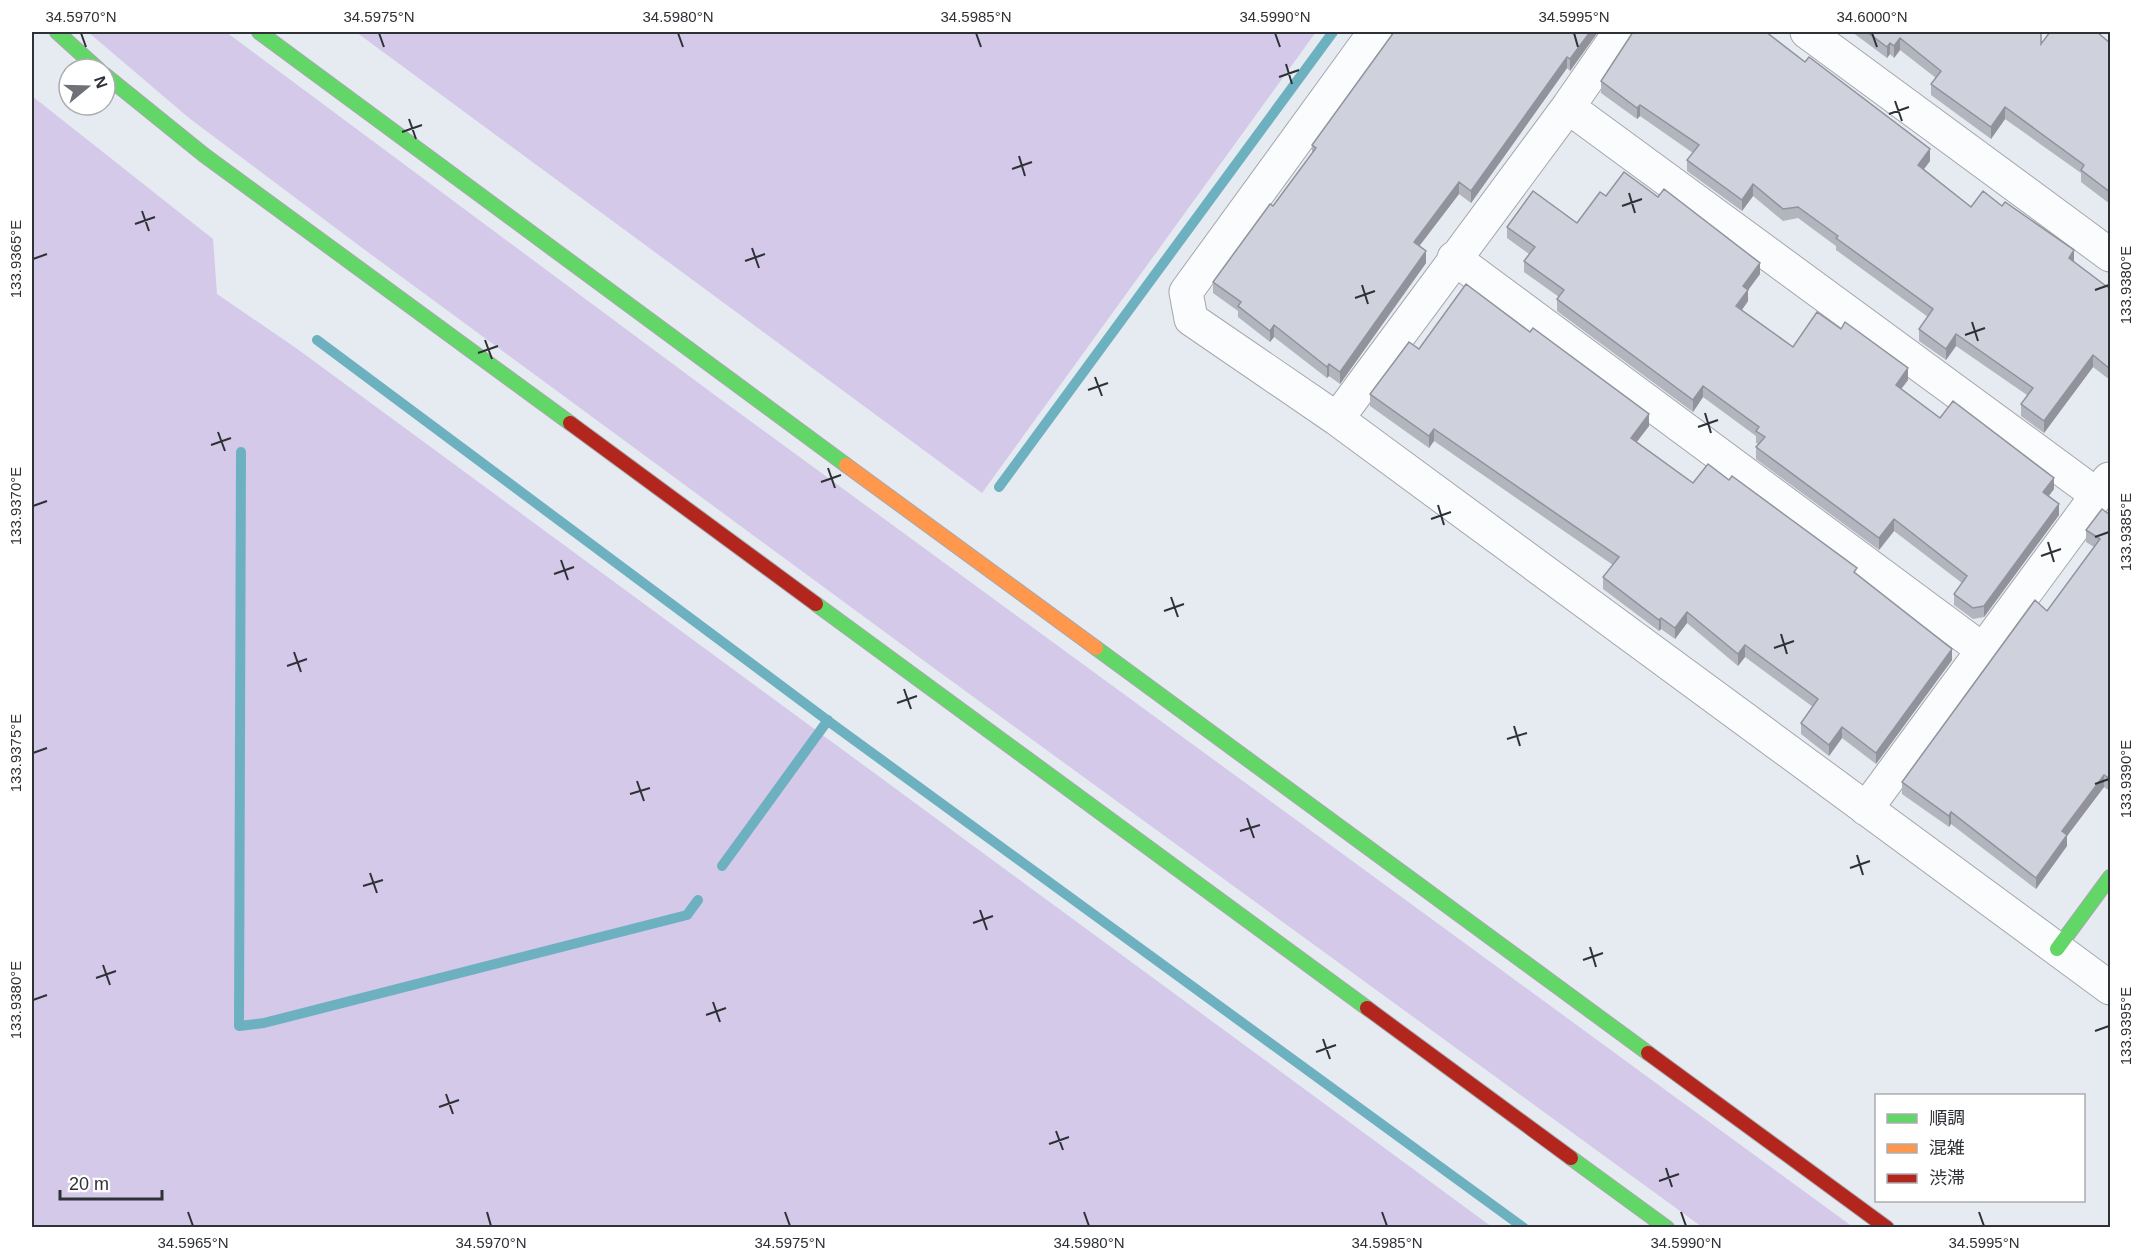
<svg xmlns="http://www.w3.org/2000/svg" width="2142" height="1259" viewBox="0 0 2142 1259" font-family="Arial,'Noto Sans JP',sans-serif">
	<rect width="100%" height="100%" fill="#e6eaf1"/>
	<path fill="#d5c9ea" d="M88,32H226L712,393L1853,1227H1702L942,674L365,250L189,118Z
		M356,32H1316L982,493Z
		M32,96L213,239L217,294L296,348L1492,1227H32Z"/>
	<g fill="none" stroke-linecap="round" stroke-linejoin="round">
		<path stroke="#6db1c1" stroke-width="10" d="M317,340L835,726L1524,1228
			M241,452L239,1026L264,1023L687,915L698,900
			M999,487L1333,32
			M722,866L828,720"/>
		<g stroke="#a5a7ad" stroke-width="35">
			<path id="street" d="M1375,32L1186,292L1191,319L1337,419L2110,988
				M1807,32L2110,255
				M1568,107L2097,495
				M1454,258L1983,650
				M1337,419L1568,107L1620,32
				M1866,809L2109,479"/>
		</g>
		<g stroke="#a5a7ad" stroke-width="16">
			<path id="fast" d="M57,32L98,69
				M259,32L846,465
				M105,75L204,155L570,423
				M816,604L1367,1008
				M1096,648L1648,1053
				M2057,949L2110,877
				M1571,1158L1667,1228"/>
		</g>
		<g stroke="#a5a7ad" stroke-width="16">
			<path id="slow" d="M846,465L1096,648"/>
		</g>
		<g stroke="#a5a7ad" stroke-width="16">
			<path id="jam" d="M570,423L816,604
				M1367,1008L1571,1158
				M1648,1053L1887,1228"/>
		</g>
		<use href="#street" stroke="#fbfcfd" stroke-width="33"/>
		<use href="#fast" stroke="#63d668" stroke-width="14"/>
		<use href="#slow" stroke="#ff974d" stroke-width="14"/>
		<use href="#jam" stroke="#b3261e" stroke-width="14"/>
	</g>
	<path fill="#b2b4be" d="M1394,32H1598L1570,71L1567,68L1471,203L1459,194L1419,246L1426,263L1340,384L1329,376L1327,378L1274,337L1270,342L1238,317V311L1213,293V282L1273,206L1312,154V145Z
		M1852,32H2041V44L2099,32V33L2110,43V204L2081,182V173L2005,119L1991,139L1931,95V84L1936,78L1900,50L1894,58L1890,54L1887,58Z
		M1601,81L1930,161L1924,169L1971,207L2074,262L2110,289V380L2093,367L2044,433L2021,416V404L2027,395L1956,346L1946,360L1919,341V329L1928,317L1836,250V246L1798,218L1783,221L1753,196L1742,211L1687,171V160L1693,153L1640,116L1637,119L1601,93Z
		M1606,196L1760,274L1748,290V301L1742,310L1793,347L1908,380L1901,389L1940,418L2054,489L2048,496L2059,515L1984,617L1973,619L1954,605V594L1962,583L1894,531L1879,550L1756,459V447L1759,444L1756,443V436L1703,397L1693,412L1557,311V299L1559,297L1524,272V261L1529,254L1507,238V227L1577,223Z
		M1419,349L1649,426L1637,442L1693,483L1857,574L1952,660L1876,764L1842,738L1829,756L1801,734V723L1813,707L1745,657L1738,666L1687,623L1675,639L1661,629L1659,631L1603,589V577L1613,565L1434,441L1429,448L1370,406V394Z
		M2110,515V791L2104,787L2067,836V846L2036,889L1951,824L1949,827L1902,794V782L2047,611L2094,547L2086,542V530Z"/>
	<path fill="#91929b" d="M1590,32H1598L1570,71V59Z
		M1900,38V50L1894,58V46Z
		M1890,43V54L1887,58V47Z
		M1567,57V68L1471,203V191Z
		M1640,105V116L1637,119V108Z
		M2005,107V119L1991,139V127Z
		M1930,149V161L1918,177V165Z
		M1459,182V194L1414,253V242Z
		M1753,184V196L1742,211V200Z
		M2074,250V262L2069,270V258Z
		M1426,251V263L1340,384V372Z
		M1760,263V274L1743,297V286Z
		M1748,290V301L1736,318V306Z
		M1274,325V337L1270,342V331Z
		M1956,334V346L1946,360V349Z
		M2093,355V367L2044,433V421Z
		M1329,364V376L1327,378V367Z
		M1908,368V380L1896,396V385Z
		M1703,386V397L1693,412V400Z
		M1649,414V426L1631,449V438Z
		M1434,429V441L1429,448V436Z
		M2054,478V489L2043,504V492Z
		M2059,504V515L1984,617V606Z
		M1894,519V531L1879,550V538Z
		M1687,612V623L1675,639V628Z
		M1661,618V629L1659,631V620Z
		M1745,645V657L1738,666V654Z
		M1952,649V660L1876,764V753Z
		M1842,727V738L1829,756V745Z
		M2104,775V787L2067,836V846L2036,889V878L2062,831Z
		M1951,812V824L1949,827V816Z"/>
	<path fill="#cfd1dd" stroke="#91929b" stroke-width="1.5" d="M1394,32H1590L1570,59L1567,57L1471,191L1459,182L1414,242L1426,251L1340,372L1329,364L1327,367L1274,325L1270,331L1238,306L1241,302L1213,282L1270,204L1273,206L1316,148L1312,145Z
		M1633,32H1766L1805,62L1809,57L1930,149L1918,165L1971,207L1983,191L2002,206L2005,202L2074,250L2069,258L2110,289V369L2093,355L2044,421L2021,404L2033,388L1956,334L1946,349L1919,329L1933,309L1836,238L1838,236L1798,207L1783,209L1753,184L1742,200L1687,160L1699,145L1640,105L1637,108L1601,81Z
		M1867,32H2041V44L2050,32H2097L2110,43V192L2081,170L2084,165L2005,107L1991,127L1931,84L1941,71L1900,38L1894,46L1890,43L1887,47Z
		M1624,172L1658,197L1664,189L1760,263L1743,286L1748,290L1736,306L1793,347L1817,312L1841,329L1845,322L1908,368L1896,385L1940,418L1953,401L2054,478L2043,492L2059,504L1984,606L1973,608L1954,594L1967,576L1894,519L1879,538L1756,447L1765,437L1756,431L1759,427L1703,386L1693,400L1557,299L1564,290L1524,261L1535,247L1507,227L1533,191L1577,223L1600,192L1606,196Z
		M1466,284L1530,332L1533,328L1649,414L1631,438L1693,483L1708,464L1729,480L1732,476L1857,568L1854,572L1952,649L1876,753L1842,727L1829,745L1801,723L1818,699L1745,645L1738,654L1687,612L1675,628L1661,618L1659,620L1603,577L1619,557L1434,429L1429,436L1370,394L1409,342L1419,349Z
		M2102,509L2110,515V779L2104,775L2062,831L2067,835L2036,878L1951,812L1949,816L1902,782L2035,600L2047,611L2100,539L2086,530Z"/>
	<path fill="none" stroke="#2e3136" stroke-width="2" d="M81,33L86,47M379,33L384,47M678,33L683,47M976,33L981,47M1275,33L1280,47M1574,33L1578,47M1872,33L1877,47M1286,64L1292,84M1279,77L1299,70M1895,101L1902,121M1889,114L1909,107M409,119L416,139M402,132L422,125M1019,156L1025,176M1012,169L1032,162M1629,193L1635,213M1622,206L1642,199M142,211L149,231M135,224L155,217M752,248L759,268M33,259L47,254M745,261L765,254M1362,285L1368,304M2095,290L2109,285M1355,298L1375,291M1972,322L1978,341M1965,335L1985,328M485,340L492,359M478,353L498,346M1095,377L1102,396M1088,390L1108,383M1705,413L1711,433M1698,427L1718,420M218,432L225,451M211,445L231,438M828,468L835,488M821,482L841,475M1438,505L1444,525M33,506L47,501M1431,519L1451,512M2095,537L2109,532M2048,542L2054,562M2041,556L2061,549M561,560L568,580M554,574L574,567M1171,597L1178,617M1164,611L1184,604M1781,634L1787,654M1774,648L1794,641M294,652L301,672M287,666L307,659M904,689L911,709M897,703L917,696M1514,726L1520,746M1507,739L1527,733M33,753L47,748M637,781L644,801M2095,784L2109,779M630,794L650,788M1247,818L1254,838M1240,831L1260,825M1857,855L1863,875M1850,868L1870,861M370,873L377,893M363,886L383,880M980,910L987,930M973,923L993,916M1590,947L1596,967M1583,960L1603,953M103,965L110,985M96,978L116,971M33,1000L47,995M713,1002L720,1022M706,1015L726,1008M2095,1031L2109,1026M1323,1039L1330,1059M1316,1052L1336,1045M446,1094L453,1114M439,1107L459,1100M1056,1131L1063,1150M1049,1144L1069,1137M1666,1168L1672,1187M1659,1181L1679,1174M188,1212L193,1226M487,1212L491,1226M785,1212L790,1226M1084,1212L1089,1226M1382,1212L1387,1226M1681,1212L1686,1226M1979,1212L1984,1226"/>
	<rect width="2142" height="1259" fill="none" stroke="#ffffff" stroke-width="66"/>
	<rect x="1875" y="1094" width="210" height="108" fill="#ffffff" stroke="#abadaf" stroke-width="1.5"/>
	<rect x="1887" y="1114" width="30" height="9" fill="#63d668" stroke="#abadaf" stroke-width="1.5"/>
	<text x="1929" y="1124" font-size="18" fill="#2e3136">順調</text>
	<rect x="1887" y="1144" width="30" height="9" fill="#ff974d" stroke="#abadaf" stroke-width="1.5"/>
	<text x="1929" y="1154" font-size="18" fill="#2e3136">混雑</text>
	<rect x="1887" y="1174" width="30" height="9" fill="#b3261e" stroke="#abadaf" stroke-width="1.5"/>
	<text x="1929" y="1184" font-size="18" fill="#2e3136">渋滞</text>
	<g transform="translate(87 87) rotate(71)"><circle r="28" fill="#ffffff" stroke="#abadaf" stroke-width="1.5"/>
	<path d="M0-4.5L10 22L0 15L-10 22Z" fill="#6e7277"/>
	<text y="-9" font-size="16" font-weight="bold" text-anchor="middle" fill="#2e3136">N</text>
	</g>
	<path d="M60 1190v9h102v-9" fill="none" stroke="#2e3136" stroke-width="3"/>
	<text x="69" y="1190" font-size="18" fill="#2e3136" stroke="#ffffff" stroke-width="4.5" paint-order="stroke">20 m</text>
	<rect x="33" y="33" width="2076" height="1193" fill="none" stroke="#2e3136" stroke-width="2"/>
	<g font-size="15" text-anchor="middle" fill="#2e3136">
		<text x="81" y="22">34.5970°N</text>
		<text x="379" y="22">34.5975°N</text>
		<text x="678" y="22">34.5980°N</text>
		<text x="976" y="22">34.5985°N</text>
		<text x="1275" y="22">34.5990°N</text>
		<text x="1574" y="22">34.5995°N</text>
		<text x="1872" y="22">34.6000°N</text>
		<text transform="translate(16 259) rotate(-90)" y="5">133.9365°E</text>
		<text transform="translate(2126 285) rotate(-90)" y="5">133.9380°E</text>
		<text transform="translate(16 506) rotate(-90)" y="5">133.9370°E</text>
		<text transform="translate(2126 532) rotate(-90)" y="5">133.9385°E</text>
		<text transform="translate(16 753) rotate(-90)" y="5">133.9375°E</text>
		<text transform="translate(2126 779) rotate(-90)" y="5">133.9390°E</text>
		<text transform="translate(16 1000) rotate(-90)" y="5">133.9380°E</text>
		<text transform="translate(2126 1026) rotate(-90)" y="5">133.9395°E</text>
		<text x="193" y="1248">34.5965°N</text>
		<text x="491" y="1248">34.5970°N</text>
		<text x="790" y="1248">34.5975°N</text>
		<text x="1089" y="1248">34.5980°N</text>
		<text x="1387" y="1248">34.5985°N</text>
		<text x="1686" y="1248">34.5990°N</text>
		<text x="1984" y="1248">34.5995°N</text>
	</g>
</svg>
